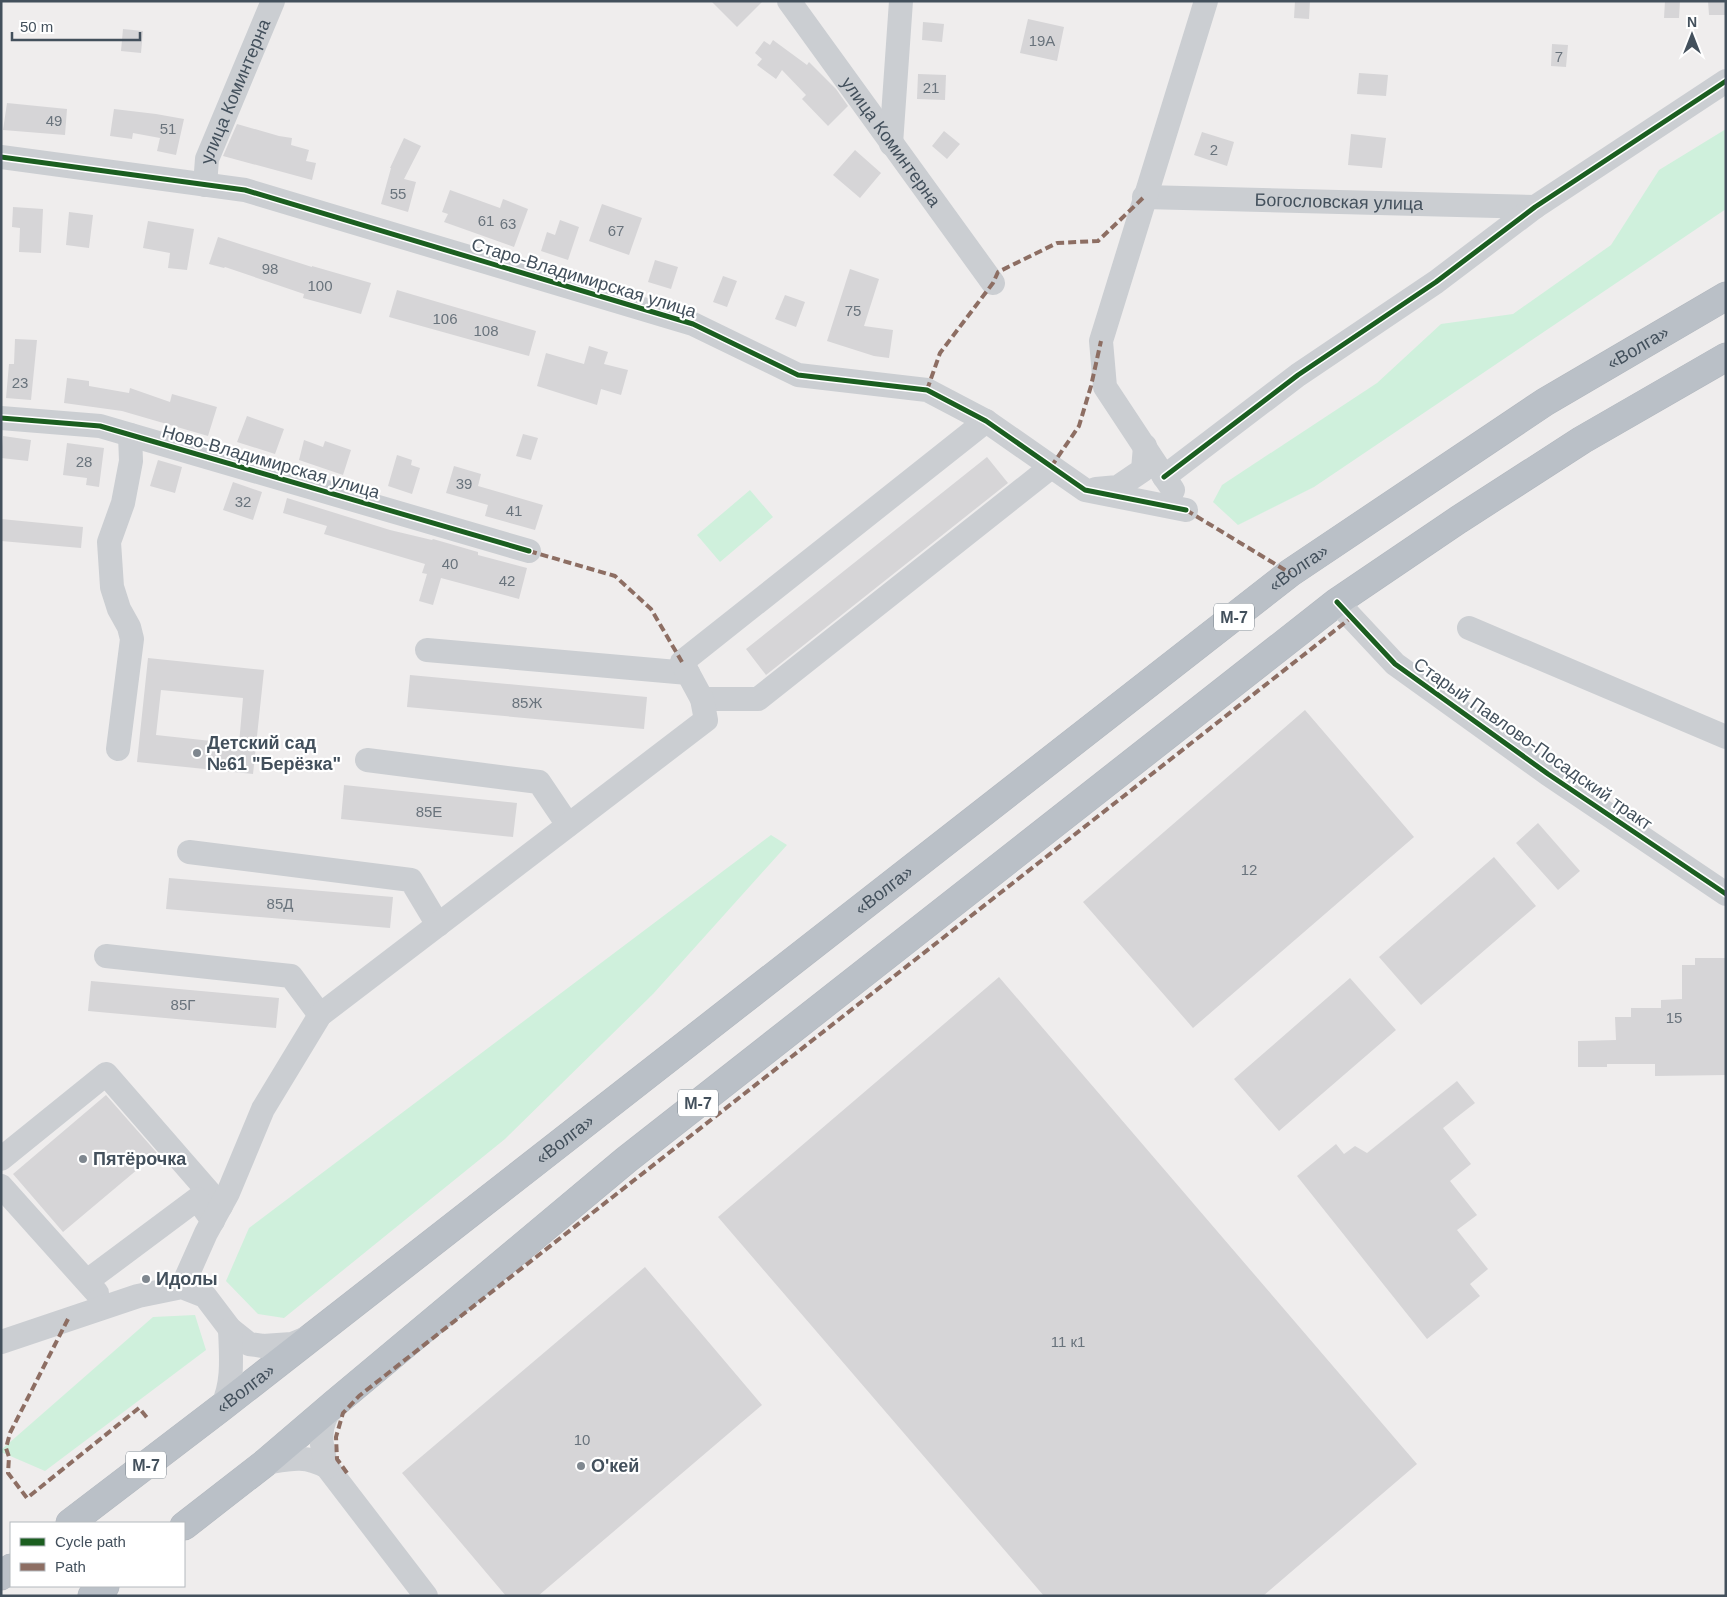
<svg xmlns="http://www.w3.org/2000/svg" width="1727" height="1597" viewBox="0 0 1727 1597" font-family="Helvetica,sans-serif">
	<rect width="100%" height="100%" fill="#efeded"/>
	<path fill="#cff0dc" d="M1726,129V209L1314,487L1238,525L1213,502L1222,485L1377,383L1441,324L1513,314L1611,245L1659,170Z
		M750,490L773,517L720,562L697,535Z
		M771,835L787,845L653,994L505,1139L284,1318L258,1314L226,1281L249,1228Z
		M195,1315L206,1350L45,1471L1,1452V1450L153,1317Z"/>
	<path fill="#d6d5d7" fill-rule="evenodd" d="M711,1H763L737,27Z
		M1295,1H1310L1309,19L1294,18Z
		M1665,1H1680L1679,18H1664Z
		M1708,1H1726V15H1709Z
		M1028,19L1064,27L1057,61L1020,53Z
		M923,22L944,24L942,42L922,40Z
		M123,29L143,31L141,53L121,51Z
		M773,40L807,65L809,62L836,89L848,106L828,126L802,99L806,95L782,70L776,79L757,65L762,59L755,53L764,41L770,45Z
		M1552,44L1568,45L1566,67L1551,66Z
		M1359,73L1388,75L1386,96L1357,94Z
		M918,74L946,75L945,100L917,99Z
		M7,103L67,109L65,135L3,130Z
		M114,109L156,114L184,119L176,155L157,151L160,138L133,133L132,139L110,136Z
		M237,124L279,136L292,138L291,145L309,150L306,161L316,163L312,180L223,156Z
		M944,131L960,144L947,159L932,146Z
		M1202,132L1234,142L1227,166L1194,155Z
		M1351,134L1386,138L1382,168L1348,165Z
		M404,138L421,146L404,179L416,182L408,212L381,204L391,168H390Z
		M855,150L881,173L860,198L833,175Z
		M450,190L500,208L503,199L528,209L514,247L444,222L448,214L442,212Z
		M602,204L642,218L629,255L589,241Z
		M13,207L43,209L41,253L19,252L20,228L12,227Z
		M69,212L93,215L89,248L66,245Z
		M560,220L579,227L568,260L541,251L547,232L555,235Z
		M148,221L194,229L187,270L168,268L170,253L143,248Z
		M218,237L312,267V266L371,283L361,314L303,298L304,294L225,267L224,268L209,264Z
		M655,260L678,267L671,289L648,282Z
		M850,269L879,279L864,326L893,330L889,358L874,356L827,341Z
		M723,276L737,281L727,307L713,302Z
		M397,290L536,331L529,356L389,317Z
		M785,295L805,302L796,327L775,319Z
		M15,339L37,340L31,400L6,398L9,364H14Z
		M589,346L608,352L604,364L628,370L621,395L601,389L597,405L537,386L546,353L584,364Z
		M67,378L89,381V386L129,393L130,388L170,402L172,394L217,407L208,436L122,411L64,403Z
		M247,416L284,429L275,454L237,442Z
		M523,434L538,438L531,460L516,456Z
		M3,436L31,440L28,461L1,458Z
		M304,440L323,447L325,441L351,450L343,475L299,460Z
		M67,443L104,448L99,487L86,485L87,478L63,475Z
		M397,455L412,460L411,465L420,468L412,494L388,486Z
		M987,457L1008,483L766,675L746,649Z
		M158,460L182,467L175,493L150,486Z
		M454,466L481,474L478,486L543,505L535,530L485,516L488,505L446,493Z
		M233,482L262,492L253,520L223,510Z
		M287,498L390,530L432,540L433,539L478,552V555L527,568L519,599L441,578L433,605L419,601L427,574L422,573L425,564L324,534L327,526L283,513Z
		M1,519L83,527L81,548L1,541Z
		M148,658L264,670L253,774L137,762ZM161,690L243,698L239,744L156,735Z
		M410,675L647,697L644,729L407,707Z
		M1305,710L1414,837L1193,1028L1083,902Z
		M344,785L517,803L513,837L341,819Z
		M1538,823L1580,871L1558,890L1516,843Z
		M1494,857L1536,906L1421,1005L1379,957Z
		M169,878L393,897L390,928L166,909Z
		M1695,958H1726V1075L1655,1076V1064H1607V1067H1578V1041L1616,1040L1615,1017H1631V1008H1661V1000L1682,999V965H1695Z
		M999,977L1417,1464L1263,1596H1044L718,1217Z
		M1350,978L1396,1030L1279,1131L1234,1079Z
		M91,981L279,998L276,1028L88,1011Z
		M1457,1081L1475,1103L1443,1128L1471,1164L1450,1181L1477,1215L1457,1230L1488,1269L1470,1284L1480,1296L1427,1339L1297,1176L1336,1144L1344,1154L1355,1146L1367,1153Z
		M106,1095L157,1153L63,1232L13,1174Z
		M645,1267L762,1405L538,1596H506L402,1473Z"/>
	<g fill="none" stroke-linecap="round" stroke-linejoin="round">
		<g stroke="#b2b7be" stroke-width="29">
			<g id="highway">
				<path id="s4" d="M70,1523L222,1407L1290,573L1545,402L1726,296"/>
				<path d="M184,1526L265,1463L334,1404L626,1160L1337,602L1458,520L1582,440L1726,357"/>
				<path d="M1,1576L11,1568"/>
				<path d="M92,1596L105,1586"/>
			</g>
		</g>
		<g stroke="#cbced2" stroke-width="24">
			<path id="s1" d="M789,1L993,283"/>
			<path d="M891,144L901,1"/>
			<path d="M1,157L245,190L693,324L798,375L927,390L986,421L1085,490L1186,510"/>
			<path id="s2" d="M205,185L207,159L273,1"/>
			<path id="s3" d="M1144,197L1535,207"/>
			<path d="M1,418L100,426L529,551"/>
			<path d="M1164,477L1298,375L1436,282L1535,207L1726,81"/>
			<path d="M1096,489L1118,487L1143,470L1145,446"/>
			<path d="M1173,490L1105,387L1101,341L1206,1"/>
			<path d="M1337,602L1395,664L1548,774L1726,894"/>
			<path d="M1469,628L1726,737"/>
			<path d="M427,650L688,673"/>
			<path d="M702,699H758L1051,467"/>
			<path d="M118,749L132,639L129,627L119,609L112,587L109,542L123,503L131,461L130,435"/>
			<path d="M367,760L539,782L568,825"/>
			<path d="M189,852L411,880L438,925"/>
			<path d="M106,956L291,976L320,1015"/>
			<path d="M1,1159L106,1074L221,1206"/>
			<path d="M1,1186L97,1293"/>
			<path d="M87,1281L197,1199L213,1221"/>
			<path d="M182,1287L206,1233L228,1193L263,1109L320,1015L706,720L702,699L682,662L986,421"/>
			<path d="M1,1342L138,1296L182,1287L205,1296L230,1329L249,1344L263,1346L292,1344L309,1337"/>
			<path d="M222,1407C234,1382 231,1356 230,1329"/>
			<path d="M265,1463C289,1459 305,1454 327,1467L426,1596"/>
			<path d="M327,1467C320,1443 317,1427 333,1405"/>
		</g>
		<use href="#highway" stroke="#bac0c7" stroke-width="28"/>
		<path stroke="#8d6e63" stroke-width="4" stroke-dasharray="8 4" stroke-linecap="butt" d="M927,390L940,353L993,283L998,272L1057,243L1098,241L1144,197
			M1051,467L1079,426L1091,386L1101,341
			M1186,510L1290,573
			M529,551L615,576L651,609L682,662
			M68,1319L10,1433L6,1448L9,1457L8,1473L27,1498L139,1408L149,1420
			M347,1473L337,1459L336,1437L343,1413L359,1396L1352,617"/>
		<g stroke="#fff" stroke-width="8">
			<path id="cycleway" d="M1,157L245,190L693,324L798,375L927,390L986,421L1085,490L1186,510
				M1,418L100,426L529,551
				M1164,477L1298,375L1436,282L1535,207L1726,81
				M1337,602L1395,664L1548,774L1726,894"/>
		</g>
		<use href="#cycleway" stroke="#1b5e20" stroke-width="5"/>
	</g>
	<g fill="#7f878f" stroke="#fff" stroke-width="2">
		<circle cx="197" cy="753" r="5"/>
		<circle cx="83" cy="1159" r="5"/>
		<circle cx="146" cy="1279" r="5"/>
		<circle cx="581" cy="1466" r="5"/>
	</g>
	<g text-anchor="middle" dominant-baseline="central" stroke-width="4.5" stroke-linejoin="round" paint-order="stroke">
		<g font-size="15" fill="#69737c">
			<text x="1042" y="40">19А</text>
			<text x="1559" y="56">7</text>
			<text x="931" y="87">21</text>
			<text x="54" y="120">49</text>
			<text x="168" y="128">51</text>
			<text x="1214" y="149">2</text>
			<text x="398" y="193">55</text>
			<text x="486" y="220">61</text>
			<text x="508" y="223">63</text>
			<text x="616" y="230">67</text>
			<text x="270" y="268">98</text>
			<text x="320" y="285">100</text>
			<text x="853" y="310">75</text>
			<text x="445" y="318">106</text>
			<text x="486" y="330">108</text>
			<text x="20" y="382">23</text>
			<text x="84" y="461">28</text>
			<text x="464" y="483">39</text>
			<text x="243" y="501">32</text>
			<text x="514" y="510">41</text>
			<text x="450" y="563">40</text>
			<text x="507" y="580">42</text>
			<text x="527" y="702">85Ж</text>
			<text x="429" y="811">85Е</text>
			<text x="1249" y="869">12</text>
			<text x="280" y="903">85Д</text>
			<text x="183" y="1004">85Г</text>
			<text x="1674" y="1017">15</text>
			<text x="1068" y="1341">11 к1</text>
			<text x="582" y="1439">10</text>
		</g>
		<g fill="#fff" stroke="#7b848d" stroke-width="1">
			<rect x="1214" y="603.5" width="40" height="27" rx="4"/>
			<rect x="678" y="1089.5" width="40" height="27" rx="4"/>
			<rect x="126" y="1451.5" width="40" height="27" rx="4"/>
		</g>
		<g font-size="16" font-weight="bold" fill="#43505c">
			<text x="1234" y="617">М-7</text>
			<text x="698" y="1103">М-7</text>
			<text x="146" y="1465">М-7</text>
		</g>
		<g font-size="18" fill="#43505c" stroke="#fff">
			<text stroke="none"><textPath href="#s2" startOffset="99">улица Коминтерна</textPath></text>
			<text stroke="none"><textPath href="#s1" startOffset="174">улица Коминтерна</textPath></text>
			<text stroke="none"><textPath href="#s3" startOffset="195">Богословская улица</textPath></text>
			<text transform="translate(584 278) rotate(17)">Старо-Владимирская улица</text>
			<text stroke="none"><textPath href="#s4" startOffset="1961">«Волга»</textPath></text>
			<text transform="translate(271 462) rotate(16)">Ново-Владимирская улица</text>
			<text stroke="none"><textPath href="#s4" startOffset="1556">«Волга»</textPath></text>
			<text transform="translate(1533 744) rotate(35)">Старый Павлово-Посадский тракт</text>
			<text stroke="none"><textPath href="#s4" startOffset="1031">«Волга»</textPath></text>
			<text stroke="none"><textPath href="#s4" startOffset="626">«Волга»</textPath></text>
			<text stroke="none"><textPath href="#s4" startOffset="221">«Волга»</textPath></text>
		</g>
		<g font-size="18" font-weight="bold" fill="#43505c" stroke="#fff" text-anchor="start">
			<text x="207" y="743">Детский сад<tspan x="207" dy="21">№61 "Берёзка"</tspan></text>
			<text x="93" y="1159">Пятёрочка</text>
			<text x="156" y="1279">Идолы</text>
			<text x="591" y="1466">О'кей</text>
		</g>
	</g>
	<rect width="1727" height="1597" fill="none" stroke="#43505c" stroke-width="5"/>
	<rect x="10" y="1522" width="175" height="65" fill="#ffffff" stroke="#b4b9be"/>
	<rect x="20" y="1538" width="25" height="8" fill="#1b5e20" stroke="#b4b9be"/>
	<text x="55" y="1547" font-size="15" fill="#43505c">Cycle path</text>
	<rect x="20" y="1563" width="25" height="8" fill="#8d6e63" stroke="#b4b9be"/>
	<text x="55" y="1572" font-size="15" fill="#43505c">Path</text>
	<g transform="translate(1692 35)" stroke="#ffffff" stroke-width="4" paint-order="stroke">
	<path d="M0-4L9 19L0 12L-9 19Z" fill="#43505c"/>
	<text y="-8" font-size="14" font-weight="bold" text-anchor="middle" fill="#43505c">N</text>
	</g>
	<path d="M12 32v8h128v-8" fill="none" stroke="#43505c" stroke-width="2.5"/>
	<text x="20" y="32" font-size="15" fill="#43505c" stroke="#ffffff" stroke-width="4" paint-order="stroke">50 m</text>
</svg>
